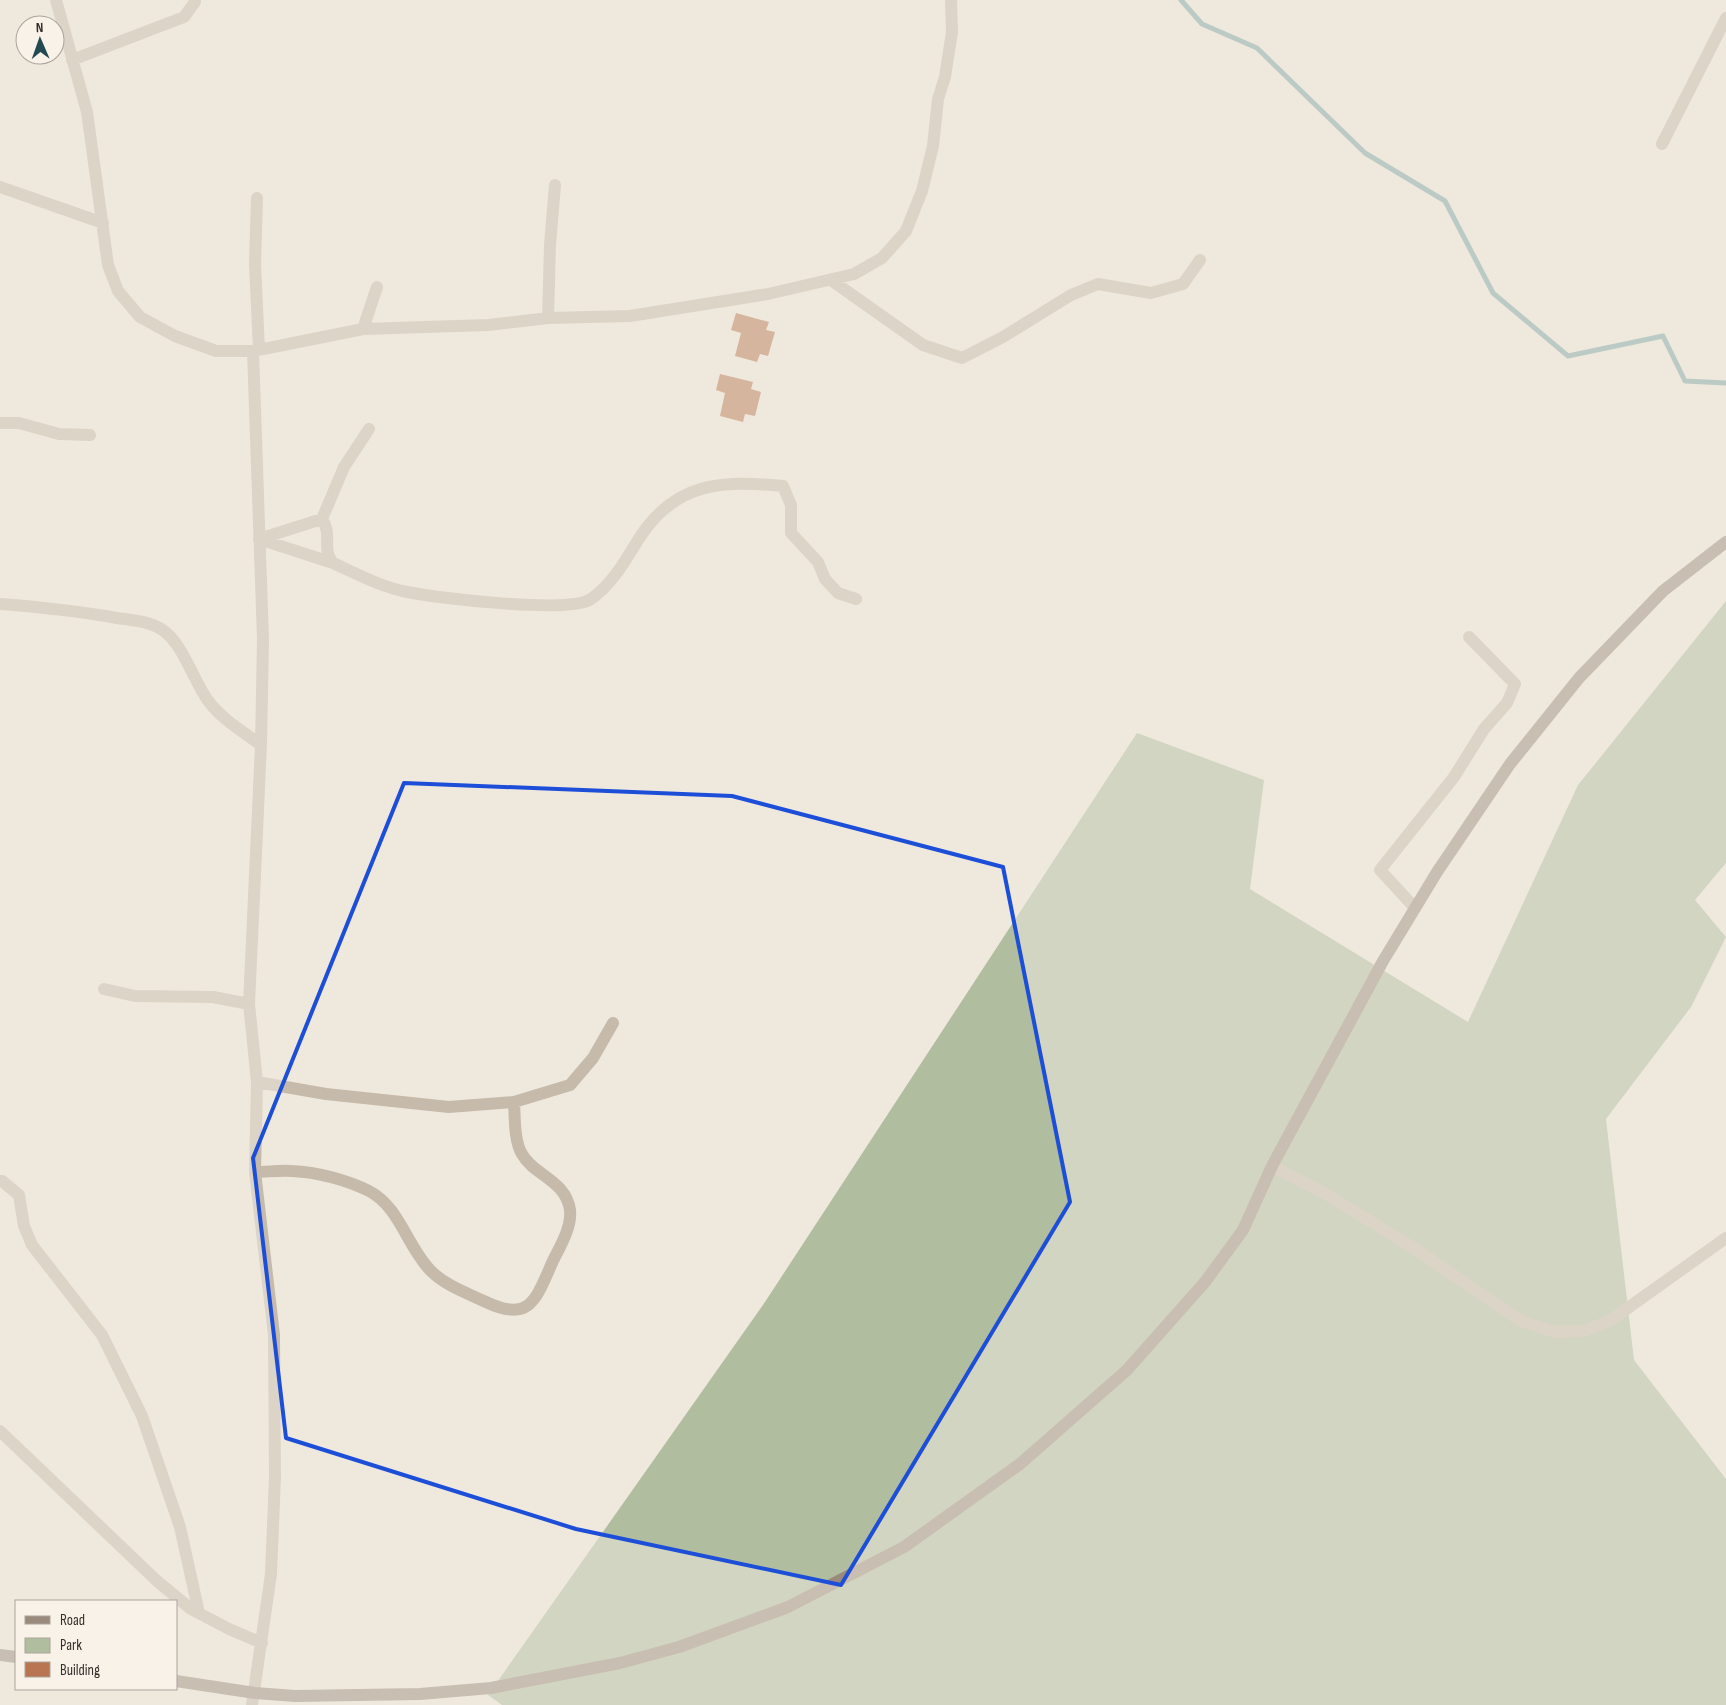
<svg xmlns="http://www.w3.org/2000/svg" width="1726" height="1705" viewBox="0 0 1726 1705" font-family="'Sofia Sans Condensed',sans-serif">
	<rect width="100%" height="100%" fill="#efe9dd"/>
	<path fill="#b0bd9f" d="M1726,601V863L1695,900L1726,937L1691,1007L1606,1119L1634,1360L1726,1479V1705H502L488,1695L765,1302L1137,733L1264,780L1250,889L1468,1022L1578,785Z"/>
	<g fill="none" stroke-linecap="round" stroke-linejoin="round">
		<path stroke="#7fa4a9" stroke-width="5" d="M1181,0L1202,24L1257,48L1365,153L1445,201L1493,293L1568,356L1663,336L1685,381L1726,383"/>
	</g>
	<path fill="#b97552" d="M736,313L769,322L766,330L775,332L768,356L760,354L757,362L735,356L741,333L731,330Z
		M720,374L753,382L751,389L761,392L755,416L745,414L743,422L720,416L725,393L716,390Z"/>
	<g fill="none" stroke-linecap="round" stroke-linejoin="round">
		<path stroke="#c6baab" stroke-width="12" d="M56,0L87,112L108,265L118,291L140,317L175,336L216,351H253L363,329L488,325L548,318L630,316L768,294L854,274L882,258L906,231L922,191L933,146L938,99L945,77L952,32L951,0
			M72,60L184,17L195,2
			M1662,144L1726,18
			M0,187L103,223
			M257,198L255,264L259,350
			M831,280L923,345L962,358L1003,337L1071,295L1098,284L1151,293L1183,284L1200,260
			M548,318L550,245L555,185
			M363,329L377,287
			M0,423H19L59,434L90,435
			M322,519L344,467L369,429
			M259,539L322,519C333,535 321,549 333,563C357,574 381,587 407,592C437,598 570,614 591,599C613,584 626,559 640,537C676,482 722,480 783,486L791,505V533L818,562L825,579L838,593L856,599
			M259,539L333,563
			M0,604C39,607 78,611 117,618C131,620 149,621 161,629C183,642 193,681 209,702C223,720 242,731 261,745
			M1415,908L1380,870L1454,777L1484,729L1507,703L1515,684L1469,637
			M104,989L135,996L213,997L249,1004
			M257,1082L326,1094L449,1107L514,1102L570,1085L593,1058L613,1023
			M1272,1166L1324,1193L1409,1245L1521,1321L1555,1332L1584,1331L1611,1320L1726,1238
			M255,1172C267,1172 280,1170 292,1171C317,1172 347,1180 369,1191C400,1207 407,1247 431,1271C446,1286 467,1293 486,1302C530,1323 536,1299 552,1263C559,1248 572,1228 570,1210C566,1180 533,1175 522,1154C514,1141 515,1118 514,1102
			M2,1181L19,1195L24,1226L32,1245L102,1335L142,1416L180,1527L199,1613
			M0,1431L157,1581L191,1609L229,1629L262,1643
			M252,1705L271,1574L275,1477L274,1335L255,1172L257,1082L249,1004L261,745L263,639L253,351"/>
		<path stroke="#9a8a7c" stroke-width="12" d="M0,1655L16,1657
			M176,1681L255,1693L295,1696L420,1694L491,1688L620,1663L679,1647L788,1607L904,1547L1020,1464L1127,1370L1205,1282L1243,1230L1272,1166L1383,961L1437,872L1510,764L1579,678L1663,591L1726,542"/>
	</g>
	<path d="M0 0H1726V1705H0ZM404,783L732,796L1003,867L1070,1202L841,1585L576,1529L286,1438L253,1158Z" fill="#efe9dd" fill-opacity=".55" fill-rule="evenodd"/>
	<path fill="none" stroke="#1d4ed8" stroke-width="4" stroke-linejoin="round" d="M404,783L732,796L1003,867L1070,1202L841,1585L576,1529L286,1438L253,1158Z"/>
	<rect x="15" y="1600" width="162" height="90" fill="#f8f2e9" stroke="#aaa49c"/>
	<rect x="25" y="1616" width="25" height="8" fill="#9a8a7c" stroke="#aaa49c"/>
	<text x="60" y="1625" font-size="15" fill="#352e29">Road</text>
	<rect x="25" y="1638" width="25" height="15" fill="#b0bd9f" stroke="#aaa49c"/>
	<text x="60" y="1650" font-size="15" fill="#352e29">Park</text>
	<rect x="25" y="1662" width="25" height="15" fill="#b97552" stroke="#aaa49c"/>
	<text x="60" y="1675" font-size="15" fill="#352e29">Building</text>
	<g transform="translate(40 40) rotate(358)"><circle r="24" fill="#f8f2e9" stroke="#aaa49c"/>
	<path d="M0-4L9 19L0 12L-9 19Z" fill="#234a52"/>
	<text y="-8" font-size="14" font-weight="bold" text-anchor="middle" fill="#352e29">N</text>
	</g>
</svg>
